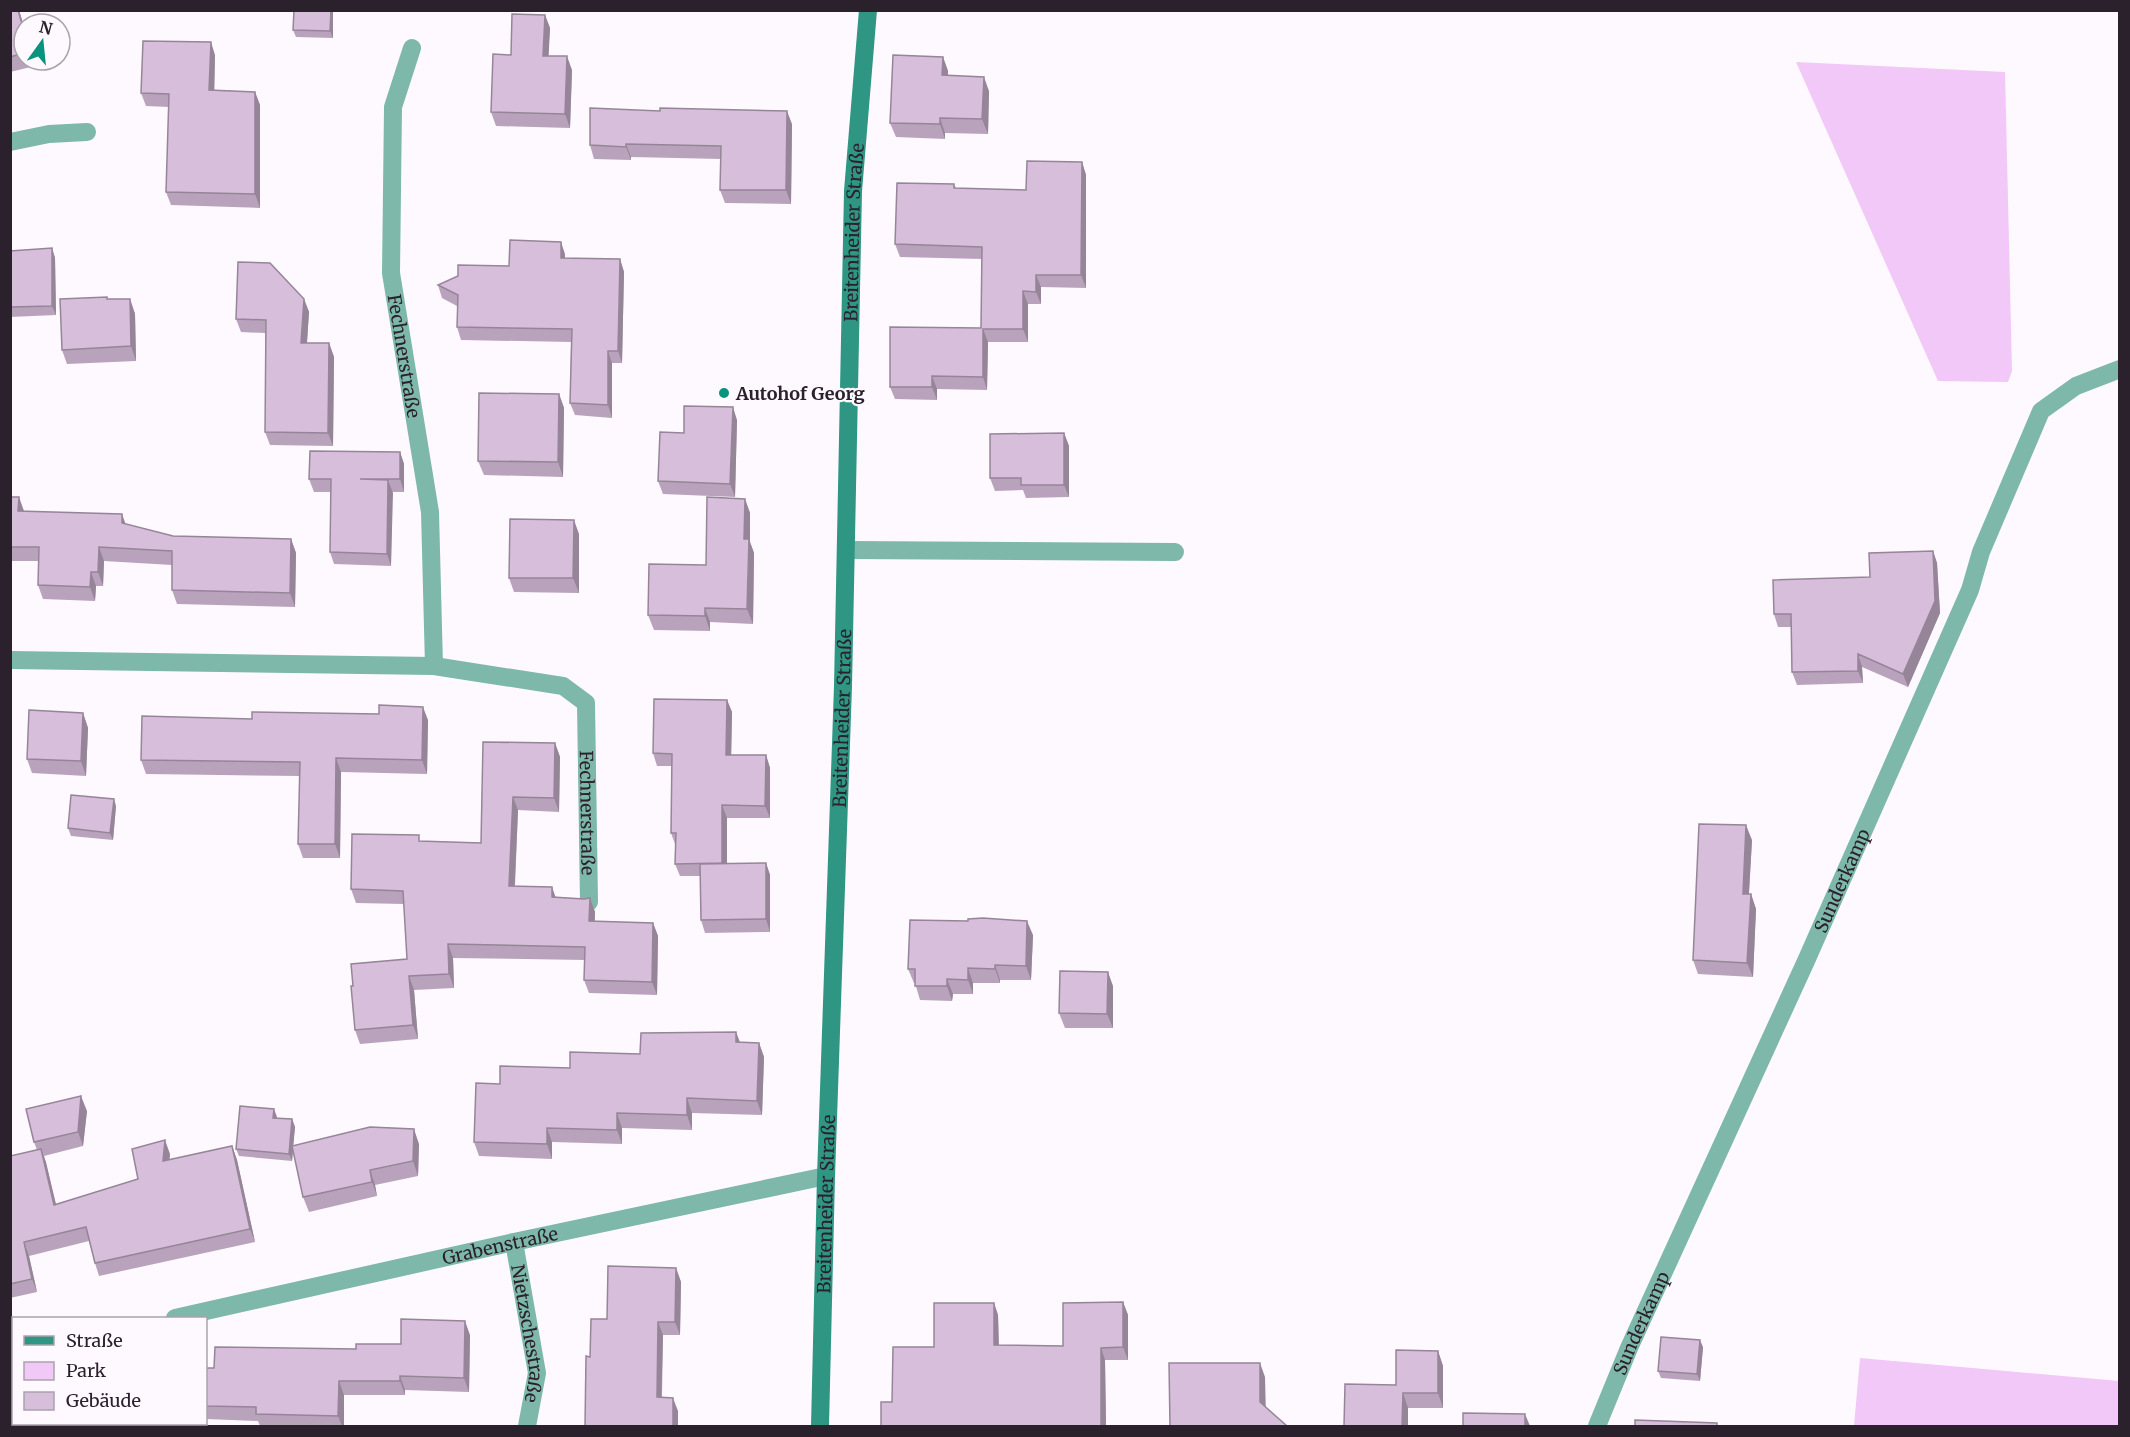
<svg xmlns="http://www.w3.org/2000/svg" width="2130" height="1437" viewBox="0 0 2130 1437" font-family="Merriweather,serif">
	<rect width="100%" height="100%" fill="#fef9ff"/>
	<path fill="#f1c8f7" d="M1796,62L2005,72L2012,371L2008,382L1938,381Z
		M1860,1358L2119,1381V1426H1854Z"/>
	<g fill="none" stroke-linecap="round" stroke-linejoin="round">
		<path stroke="#7db8aa" stroke-width="18" d="M846,550L1175,552"/>
		<g stroke="#7db8aa" stroke-width="18">
			<path id="s1" d="M412,48L393,107L391,273L430,512L434,666"/>
			<path d="M10,142L49,134L87,132"/>
			<path id="s2" d="M10,660L434,666L563,686L586,703L589,902"/>
			<path id="s3" d="M514,1242L537,1373L527,1426"/>
			<path id="s4" d="M175,1318L514,1242L826,1176"/>
			<path d="M10,1355H14"/>
			<path id="s5" d="M1597,1426L1629,1348L1806,961L1970,590L1981,552L2041,411L2076,386L2120,369"/>
		</g>
		<path stroke="#2e9683" stroke-width="18" id="s6" d="M820,1426L826,1176L843,686L853,191L868,10"/>
	</g>
	<path fill="#b9a3bc" d="M10,10H19L24,27V60H33L35,66L10,72Z
		M294,10H333V38L296,37L293,30Z
		M545,15L550,28L548,56L572,70L570,128L496,126L491,112L511,55Z
		M215,55L214,90L255,92L260,105V208L171,205L166,192L169,107L146,106L141,93Z
		M943,57L948,71V76L989,91L988,134L945,133V139L896,137L890,123Z
		M792,124L791,204L725,203L720,190L721,159L631,157V160L594,159L590,145Z
		M1082,162L1086,175V288L1041,287V304H1028V342H988L987,390L937,389V400L895,399L890,387L981,328L982,259L900,257L895,244L954,184L956,188L1026,190Z
		M52,248L55,258L56,315L10,317V251Z
		M565,254V258L620,259L624,272L622,363H612V418L575,415L570,403L571,342L461,340L457,327V306L442,298L438,285L509,266Z
		M107,297L108,299H130L135,314L136,361L67,364L62,350Z
		M304,299L309,312L307,343H329L334,357L333,446L270,445L265,432V333L241,332L236,319Z
		M559,394L564,408L563,477L484,475L478,461Z
		M737,420L735,497L663,494L658,481L684,433Z
		M1064,433L1069,446V497L1026,498L1023,490L995,491L990,478Z
		M400,452L404,464V492H392L391,566L334,564L330,552L331,492H314L309,479Z
		M10,497L24,511L126,524L173,536L291,539L296,553L295,607L177,604L172,590V565L104,561L103,586H96L95,601L43,599L38,585L39,561H10Z
		M745,499L750,513V542L754,553L753,624L710,622V631L654,630L648,615L706,565Z
		M579,534V593L514,592L509,578Z
		M1933,551L1937,563L1940,613L1908,687L1862,667L1863,683L1797,685L1792,672L1791,627H1778L1774,614L1870,577Z
		M727,700L732,712L731,755H766L770,768V818H727V863H766L770,875V932L705,933L701,920L700,876H680L675,864V844L671,833L672,766H657L653,753Z
		M83,713L88,728L86,776L32,773L27,759Z
		M252,719L428,720L427,774L341,772L340,858H303L298,844L300,776L146,774L141,760Z
		M483,742L555,743L560,757L559,812L518,810L515,886L556,897L584,899L590,898L595,912V921L653,923L658,936L657,995L589,993L584,980L585,960L453,958L454,988L414,990L418,1039L360,1044L355,1030L353,986L407,959L404,904L356,903L351,889L422,841L481,843Z
		M116,806L113,840L71,836L68,828Z
		M1752,840L1749,894H1751L1756,909L1753,977L1698,974L1693,960Z
		M1033,935L1031,980H1000V983H973V994H953L952,1001L920,1000L915,983H914L908,969Z
		M1113,986V1028H1065L1059,1013Z
		M736,1032L740,1042L759,1043L764,1057L762,1115L692,1113V1130L622,1128V1144L552,1142V1159L479,1156L474,1142L500,1084L570,1068L640,1054Z
		M87,1111L83,1146L44,1156L56,1204L138,1179L170,1154L169,1160L232,1146L237,1160L255,1242L99,1276L95,1263L89,1241L29,1256L37,1292L10,1298V1156L37,1150L34,1142Z
		M277,1117V1119H292L295,1127L293,1145L419,1144L418,1176L375,1185L377,1196L309,1212L303,1197L293,1149L292,1161L239,1156L236,1149Z
		M676,1268L681,1282L680,1335H663L662,1397L678,1411V1426H585L607,1319Z
		M1123,1302L1128,1315V1360H1105L1106,1426H881L934,1347L994,1303L998,1315L999,1345L1063,1346Z
		M470,1335L469,1392L405,1390V1395H344V1426H260L258,1421L206,1419V1368H214Z
		M1703,1347L1700,1381L1661,1378L1658,1371Z
		M1438,1351L1443,1366V1408H1408V1426H1344Z"/>
	<path fill="#968599" d="M18,10H19L24,27V31Z
		M331,10H333V38L330,31Z
		M545,15L550,28L548,69L543,56Z
		M211,42L215,55L214,104L209,90Z
		M567,56L572,70L570,128L565,114Z
		M943,57L948,71L947,90L942,75Z
		M984,77L989,91L988,134L982,119Z
		M255,92L260,105V208L255,194Z
		M787,111L792,124L791,204L786,190Z
		M940,118L945,133V139L940,124Z
		M626,144L631,157V160L626,147Z
		M1082,162L1086,175V288L1081,275Z
		M561,242L565,254V271L561,258Z
		M52,248L55,258L56,315L52,306Z
		M620,259L624,272L622,363L618,351Z
		M1036,275L1041,287V304L1036,292Z
		M1023,291L1028,304V342L1023,329Z
		M130,299L135,314L136,361L131,346Z
		M304,299L309,312L306,356L301,343Z
		M983,329L988,342L987,390L983,377Z
		M329,343L334,357L333,446L328,433Z
		M608,351L612,363V418L608,405Z
		M932,376L937,389V400L932,387Z
		M559,394L564,408L563,477L558,462Z
		M733,407L737,420L735,497L730,484Z
		M1064,433L1069,446V497L1064,485Z
		M400,452L404,464V492L400,479Z
		M388,480L393,493L391,566L387,554Z
		M19,497L24,511H18Z
		M745,499L750,513V542L754,553L753,624L747,609L744,539Z
		M122,514L127,528L122,523Z
		M574,520L579,534V593L573,578Z
		M291,539L296,553L295,607L290,593Z
		M99,547L104,561L103,586L98,572Z
		M1933,551L1937,563L1940,613L1908,687L1903,674Z
		M91,572L96,586L95,601L90,587Z
		M705,608L710,622V631L705,616Z
		M1858,654L1862,667L1863,683L1858,671Z
		M727,700L732,712L731,767L726,755Z
		M423,707L428,720L427,774L422,760Z
		M83,713L88,728L86,776L81,761Z
		M555,743L560,757L559,812L554,798Z
		M766,755L770,768V818L765,806Z
		M336,758L341,772L340,858L335,844Z
		M513,797L518,810L514,900L509,886Z
		M114,799L116,806L113,840L110,833Z
		M722,805L727,818V876L722,863Z
		M1746,825L1752,840L1748,908L1743,894Z
		M766,863L770,875V932L766,919Z
		M552,887L557,901L552,897Z
		M1751,894L1756,909L1753,977L1747,963Z
		M590,898L595,912L594,935L589,921Z
		M1027,921L1033,935L1031,980L1026,966Z
		M653,923L658,936L657,995L652,982Z
		M448,944L453,958L454,988L449,974Z
		M995,965L1000,980V983L995,969Z
		M968,968L973,983V994L968,980Z
		M1108,972L1113,986V1028L1107,1014Z
		M409,976L414,990L418,1039L413,1025Z
		M947,979L953,994L952,1001L947,986Z
		M736,1032L741,1046L736,1042Z
		M759,1043L764,1057L762,1115L757,1101Z
		M81,1096L87,1111L83,1146L78,1132Z
		M687,1098L692,1113V1130L687,1115Z
		M274,1109L277,1117L276,1126L273,1118Z
		M617,1113L622,1128V1144L617,1130Z
		M292,1119L295,1127L292,1161L289,1154Z
		M547,1128L552,1142V1159L547,1144Z
		M414,1129L419,1144L418,1176L413,1161Z
		M165,1140L170,1154L168,1175L163,1161Z
		M232,1146L237,1160L255,1242L250,1229Z
		M41,1149L46,1162L59,1218L54,1205Z
		M370,1170L375,1185L377,1196L372,1182Z
		M24,1242L29,1256L37,1292L32,1279Z
		M676,1268L681,1282L680,1335L675,1322Z
		M1123,1302L1128,1315V1360L1123,1347Z
		M994,1303L998,1315L999,1357L994,1345Z
		M465,1321L470,1335L469,1392L464,1378Z
		M658,1322L663,1335L661,1411L657,1397Z
		M1700,1340L1703,1347L1700,1381L1697,1374Z
		M1101,1348L1105,1360L1106,1426H1101Z
		M1438,1351L1443,1366V1408L1438,1393Z
		M1260,1363L1265,1377L1266,1417L1260,1402Z
		M400,1376L405,1390V1395L400,1381Z
		M339,1381L344,1395V1426H342L338,1416Z
		M1403,1393L1408,1408V1426H1402Z
		M673,1398L678,1411V1426H673Z
		M1525,1414L1530,1426H1525Z
		M176,1424H181V1426H176Z"/>
	<path fill="#d7bedb" stroke="#968599" stroke-width="1.5" d="M10,10H18L24,31V53L10,57Z
		M294,10H331L330,31L293,30Z
		M512,14L545,15L543,56H567L565,114L491,112L493,54L511,55Z
		M143,41L211,42L209,90L255,92V194L166,192L169,94L141,93Z
		M893,55L943,57L942,75L984,77L982,119L940,118V124L890,123Z
		M590,108L660,111V108L787,111L786,190H720L721,146L626,144V147L590,145Z
		M1027,161L1082,162L1081,275H1036V292L1023,291V329H983V377L932,376V387H890V327L981,328L982,247L895,244L897,183L954,184V188L1026,190Z
		M510,240L561,242V258L620,259L618,351H608V405L570,403L572,329L457,327L458,295L438,285L458,276V265L509,266Z
		M52,248V306L10,307V251Z
		M238,262L270,263L304,299L301,343H329L328,433L265,432L266,320L236,319Z
		M107,297V299H130L131,346L62,350L60,299Z
		M479,393L559,394L558,462L478,461Z
		M684,406L733,407L730,484L658,481L660,432L684,433Z
		M1064,433V485H1021V478H990V434Z
		M310,451L400,452V479H360L388,480L387,554L330,552L331,479H309Z
		M10,497H19L18,511L122,514V523L173,536L291,539L290,593L172,590V551L99,547L98,572H91L90,587L38,585L39,547H10Z
		M707,497L745,499L744,539H749L747,609L705,608V616L648,615L649,564L706,565Z
		M510,519L574,520L573,578H509Z
		M1933,551L1935,601L1903,674L1858,654V671L1792,672L1791,614H1774L1773,580L1870,577L1869,553Z
		M654,699L727,700L726,755H766L765,806L722,805V863L675,864L676,833H671L672,754L653,753Z
		M379,705L423,707L422,760L336,758L335,844H298L300,762L141,760L142,716L252,719V712L379,714Z
		M29,710L83,713L81,761L27,759Z
		M483,742L555,743L554,798L513,797L509,886L552,887V897L584,899L590,898L589,921L653,923L652,982L584,980L585,947L448,944L449,974L409,976L413,1025L355,1030L351,986H353L351,964L407,959L403,891L351,889L352,834L419,835V841L481,843Z
		M71,795L114,799L110,833L68,828Z
		M1699,824L1746,825L1743,894H1751L1747,963L1693,960Z
		M766,863V919L701,920L700,864Z
		M983,918L1027,921L1026,966L995,965V969L968,968V980L947,979V986H915V969H908L910,920L968,921V919Z
		M1060,971L1108,972L1107,1014L1059,1013Z
		M736,1032V1042L759,1043L757,1101L687,1098V1115L617,1113V1130L547,1128V1144L474,1142L476,1083L500,1084V1066L570,1068V1052L640,1054L641,1033Z
		M81,1096L78,1132L34,1142L26,1109Z
		M240,1106L274,1109L273,1118L292,1119L289,1154L236,1149Z
		M370,1127L414,1129L413,1161L370,1170L372,1182L303,1197L292,1146Z
		M165,1140L163,1161L232,1146L250,1229L95,1263L86,1227L24,1242L32,1279L10,1284V1156L41,1149L54,1205L138,1179L132,1149Z
		M608,1266L676,1268L675,1322H658L657,1397L673,1398V1426H585L586,1356L590,1357L591,1319H607Z
		M1123,1302V1347L1101,1348V1426H881V1402H892L893,1347H934V1303H994V1345L1063,1346V1303Z
		M401,1319L465,1321L464,1378L400,1376V1381H339L338,1416L256,1414V1407L206,1406V1368H214L215,1347L356,1349V1344H401Z
		M1661,1337L1700,1340L1697,1374L1658,1371Z
		M1396,1350L1438,1351V1393H1403L1402,1426H1344L1345,1384L1396,1385Z
		M1169,1363H1260V1402L1287,1426H1170Z
		M10,1410H14V1424H176V1426H10Z
		M1463,1413L1525,1414V1426H1463Z
		M1635,1420L1717,1423V1426H1635Z"/>
	<circle fill="#09937f" stroke="#fef9ff" stroke-width="2" cx="724" cy="393" r="6"/>
	<g text-anchor="middle" dominant-baseline="central" stroke-width="4.5" stroke-linejoin="round" paint-order="stroke">
		<g font-size="18" fill="#2a212c" stroke="#fef9ff">
			<text stroke="none"><textPath href="#s6" startOffset="1194">Breitenheider Straße</textPath></text>
			<text stroke="none"><textPath href="#s1" startOffset="312">Fechnerstraße</textPath></text>
			<text stroke="none"><textPath href="#s6" startOffset="708">Breitenheider Straße</textPath></text>
			<text stroke="none"><textPath href="#s2" startOffset="693">Fechnerstraße</textPath></text>
			<text stroke="none"><textPath href="#s5" startOffset="598">Sunderkamp</textPath></text>
			<text stroke="none"><textPath href="#s6" startOffset="222">Breitenheider Straße</textPath></text>
			<text stroke="none"><textPath href="#s4" startOffset="333">Grabenstraße</textPath></text>
			<text stroke="none"><textPath href="#s5" startOffset="112">Sunderkamp</textPath></text>
			<text stroke="none"><textPath href="#s3" startOffset="93">Nietzschestraße</textPath></text>
		</g>
		<g font-size="18" font-weight="bold" fill="#2a212c" stroke="#fef9ff" text-anchor="start">
			<text x="736" y="393">Autohof Georg</text>
		</g>
	</g>
	<rect width="2130" height="1437" fill="none" stroke="#2a212c" stroke-width="24"/>
	<rect x="12" y="1317" width="195" height="108" fill="#fef9ff" stroke="#a9a3ab" stroke-width="1.5"/>
	<rect x="24" y="1336" width="30" height="9" fill="#2e9683" stroke="#a9a3ab" stroke-width="1.5"/>
	<text x="66" y="1347" font-size="18" fill="#2a212c">Straße</text>
	<rect x="24" y="1362" width="30" height="18" fill="#f1c8f7" stroke="#a9a3ab" stroke-width="1.5"/>
	<text x="66" y="1377" font-size="18" fill="#2a212c">Park</text>
	<rect x="24" y="1392" width="30" height="18" fill="#d7bedb" stroke="#a9a3ab" stroke-width="1.5"/>
	<text x="66" y="1407" font-size="18" fill="#2a212c">Gebäude</text>
	<g transform="translate(42 42) rotate(15)"><circle r="28" fill="#fef9ff" stroke="#a9a3ab" stroke-width="1.5"/>
	<path d="M0-4.5L10 22L0 15L-10 22Z" fill="#09937f"/>
	<text y="-9" font-size="16" font-weight="bold" text-anchor="middle" fill="#2a212c">N</text>
	</g>
</svg>
